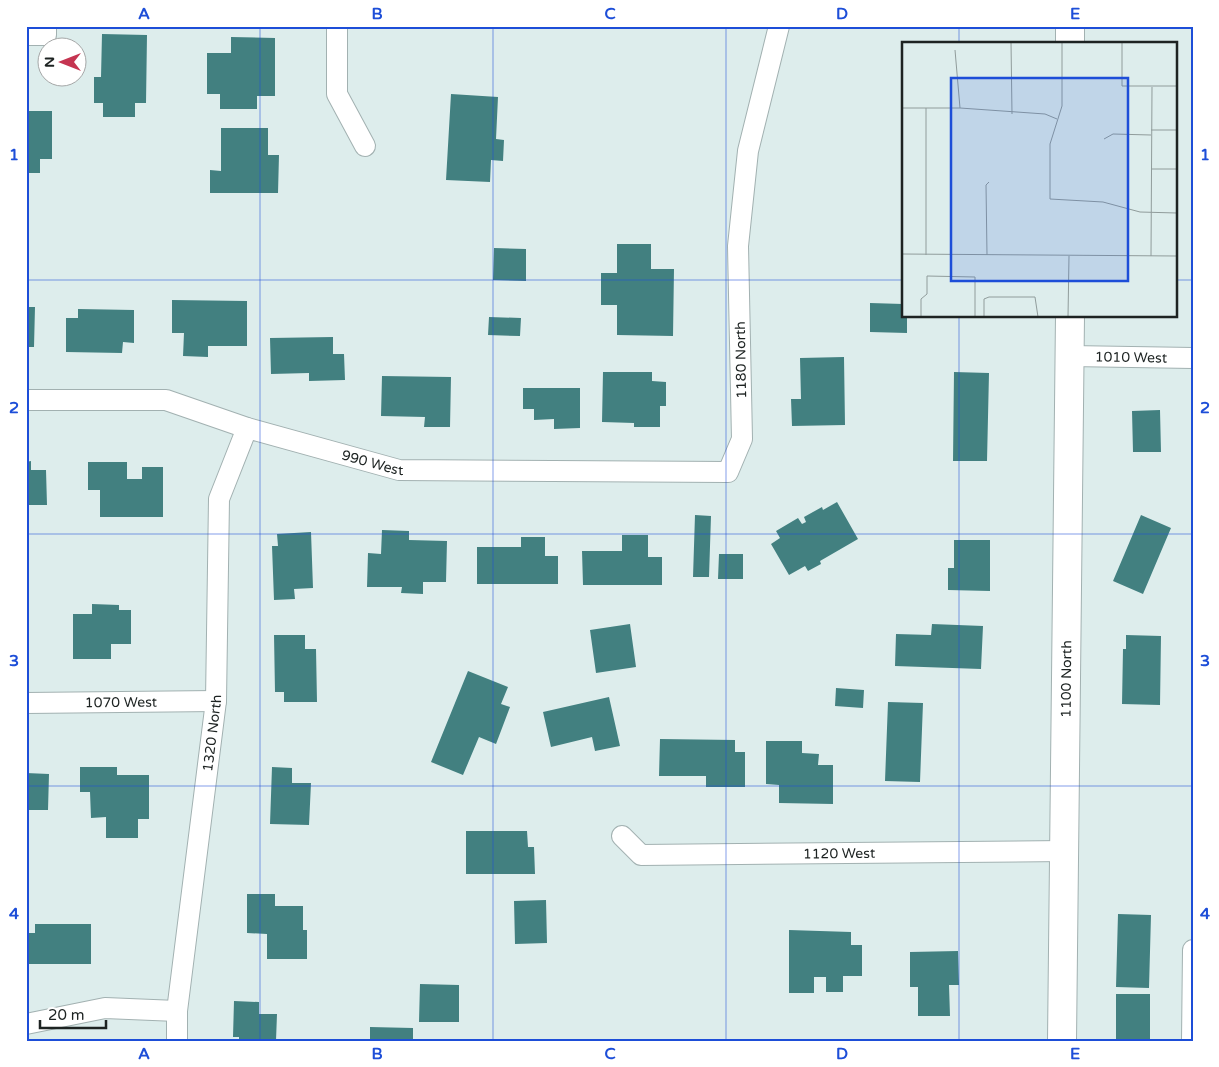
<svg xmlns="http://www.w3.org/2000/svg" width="1219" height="1067" viewBox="0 0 1219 1067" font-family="'Varela Round',sans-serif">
	<rect width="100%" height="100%" fill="#ddedec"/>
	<path fill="#428080" d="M102,34L147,35L146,103H135V117H103V103H94V77H101Z
		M231,37L275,38V96H257V109H220V94H207V53H231Z
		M451,94L498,97L496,139L504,140L503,161L491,160L490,182L446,180Z
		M26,111H52V159H40V173H26Z
		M221,128H268V155H279L278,193H210V170L221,171Z
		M617,244H651V269H674L673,336L617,335V305H601V273H617Z
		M494,248L526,249V281L493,280Z
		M172,300L247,301V346H208V357L183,356L184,333H172Z
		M870,303L903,304V316H907V333L870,332Z
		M26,307H35L34,347H26Z
		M78,309L134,310V343L123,342L122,353L66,352V318H78Z
		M489,317L521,318L520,336L488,335Z
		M333,337V354H344L345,380L309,381V373L271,374L270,338Z
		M844,357L845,425L792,426L791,399H801L800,358Z
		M603,372H652V381L666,382V406H660V427H634V423L602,422Z
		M954,372L989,373L987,461H953Z
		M382,376L451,377L450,427H424L425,417L381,416Z
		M523,388H580V428L554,429V419L534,420V409H523Z
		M1160,410L1161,452H1133L1132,411Z
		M31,461V470H46L47,505H26V462Z
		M88,462H127V479H142V467H163V517H100V490H88Z
		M837,502L858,539L820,561L821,564L808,571L805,566L789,575L771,544L780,538L776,531L798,518L802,524L806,522L804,517L822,507L823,510Z
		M695,515L711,516L709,577H693Z
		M1141,515L1171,528L1143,594L1113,581Z
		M382,530L409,531V540L447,541L446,582H423V594L401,593L402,587H367L368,553L381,554Z
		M311,532L313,588L294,589L295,599L274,600L272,546H278L277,534Z
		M622,535H648V557H662V585H583L582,551H622Z
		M521,537H545V556H558V584H477V547H521Z
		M954,540H990V591L948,590V568H954Z
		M719,554H743V579H718Z
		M92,604L119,605V610H131V644H111V659H73V614H92Z
		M630,624L636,667L596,673L590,630Z
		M932,624L983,626L981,669L895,666L896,634L931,635Z
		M274,635H305V649H316L317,702H284V692H275Z
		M1126,635L1161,636L1160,705L1122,704L1123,649H1126Z
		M468,671L508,687L501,704L510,707L496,744L479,737L463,775L431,762Z
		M836,688L864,690L863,708L835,706Z
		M609,697L620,746L595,751L592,737L551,747L543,712Z
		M888,702L923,703L920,782L885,781Z
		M660,739L735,740V752H745V787H706V776H659Z
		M766,741H802V753L819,754L818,765H833V804L779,803V785L766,784Z
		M80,767H117V775H149V819H138V838H106V817L91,818L90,792H80Z
		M272,767L292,768V783H311L309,825L270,824Z
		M26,773L49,774L48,810H26Z
		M466,831H527L528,847H534L535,874H466Z
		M247,894H275V906H303V930H307V959H267V934L247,933Z
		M546,900L547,943L515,944L514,901Z
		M1118,914L1151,915L1149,988L1116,987Z
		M35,924H91V964H26V933H35Z
		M789,930L851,932V945H862V976H843V992H826V977H814V993H789Z
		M958,951L959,985H949L950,1016H918V987H910V952Z
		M420,984L459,985V1022H419Z
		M1116,994H1150V1041H1116Z
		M234,1001L259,1002V1014H277L276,1041H239V1037H233Z
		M370,1027L413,1028V1041H370Z"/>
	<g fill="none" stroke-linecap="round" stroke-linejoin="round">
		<g stroke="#a2b1b1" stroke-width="22">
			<g id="street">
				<path d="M337,26V94L365,146"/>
				<path d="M26,35H46V26"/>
				<path id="s1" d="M1070,356L1193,358"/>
				<path id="s2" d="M26,400H166L247,428L399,470L728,472L742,439L738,246L748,151L779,26"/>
				<path id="s3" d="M26,703L216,701"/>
				<path id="s4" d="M622,836L641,855L1065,851"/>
				<path d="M26,1024L105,1008L177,1011"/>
				<path id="s5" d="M177,1041V1011L216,701L219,499L247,428"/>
				<path d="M1192,1041L1193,950"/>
			</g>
		</g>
		<g stroke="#a2b1b1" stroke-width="30">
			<g id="secondary">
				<path d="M1070,26V44"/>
				<path id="s6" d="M1062,1041L1070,316"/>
			</g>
		</g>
		<use href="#street" stroke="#fff" stroke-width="20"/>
		<use href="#secondary" stroke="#fff" stroke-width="28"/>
	</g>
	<path fill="none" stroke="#1d4ed8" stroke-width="1" stroke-opacity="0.55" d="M260,26V1041M493,26V1041M726,26V1041M959,26V44M26,280H903M1175,280H1193M959,316V1041M26,534H1193M26,786H1193"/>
	<g text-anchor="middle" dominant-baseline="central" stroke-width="5" stroke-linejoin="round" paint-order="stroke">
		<g font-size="14" fill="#1d2322" stroke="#fff">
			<text stroke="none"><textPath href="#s1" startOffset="61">1010 West</textPath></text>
			<text transform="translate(741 360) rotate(-91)">1180 North</text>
			<text stroke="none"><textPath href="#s2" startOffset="356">990 West</textPath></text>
			<text stroke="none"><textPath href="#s6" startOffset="362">1100 North</textPath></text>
			<text stroke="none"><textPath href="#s3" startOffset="95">1070 West</textPath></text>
			<text stroke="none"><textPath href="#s5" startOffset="310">1320 North</textPath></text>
			<text stroke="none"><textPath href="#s4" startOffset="225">1120 West</textPath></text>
		</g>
	</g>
	<g transform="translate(902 42)">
		<rect width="275" height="275" fill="#ddedec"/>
		<path fill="none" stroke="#909c9b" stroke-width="1" d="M109,0L110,72M160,0V64L148,102V157L201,160L238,170L275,171M220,0V44H275M53,8L58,66M0,66H58L143,72L155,77M249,88H275M202,97L211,92L249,93M249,127H275M0,212L275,214M24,213V66M85,213L84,143L87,140M249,214L250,45M19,275V257L25,252V234L73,235V275M82,275V257L87,255H133L136,275M166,275L167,214"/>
		<path fill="#1d4ed8" fill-opacity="0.15" stroke="#1d4ed8" stroke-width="2.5" d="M49,36H226V239H49Z"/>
		<rect width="275" height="275" fill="none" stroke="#1d2322" stroke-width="2.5"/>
	</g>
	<rect width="1219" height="1067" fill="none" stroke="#ffffff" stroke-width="55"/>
	<g transform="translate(62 62) rotate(270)"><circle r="24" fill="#ffffff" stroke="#a5a7a7"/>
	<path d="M0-4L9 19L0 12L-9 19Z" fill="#c53551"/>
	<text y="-8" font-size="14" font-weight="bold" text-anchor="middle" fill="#1d2322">N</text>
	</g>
	<path d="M40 1020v8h66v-8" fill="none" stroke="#1d2322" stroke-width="2.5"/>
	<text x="48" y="1020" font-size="15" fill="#1d2322" stroke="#ffffff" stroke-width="4" paint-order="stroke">20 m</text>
	<rect x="28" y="28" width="1164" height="1012" fill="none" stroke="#1d4ed8" stroke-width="2"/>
	<g font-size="16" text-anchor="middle" font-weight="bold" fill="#1d4ed8">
		<text x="144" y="19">A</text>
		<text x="377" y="19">B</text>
		<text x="610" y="19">C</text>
		<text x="842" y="19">D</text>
		<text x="1075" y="19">E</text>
		<text x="14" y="160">1</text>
		<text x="1205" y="160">1</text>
		<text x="14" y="413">2</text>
		<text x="1205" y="413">2</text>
		<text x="14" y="666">3</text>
		<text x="1205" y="666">3</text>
		<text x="14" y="919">4</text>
		<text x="1205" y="919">4</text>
		<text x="144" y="1059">A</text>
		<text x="377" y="1059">B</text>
		<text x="610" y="1059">C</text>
		<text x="842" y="1059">D</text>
		<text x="1075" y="1059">E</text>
	</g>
</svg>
